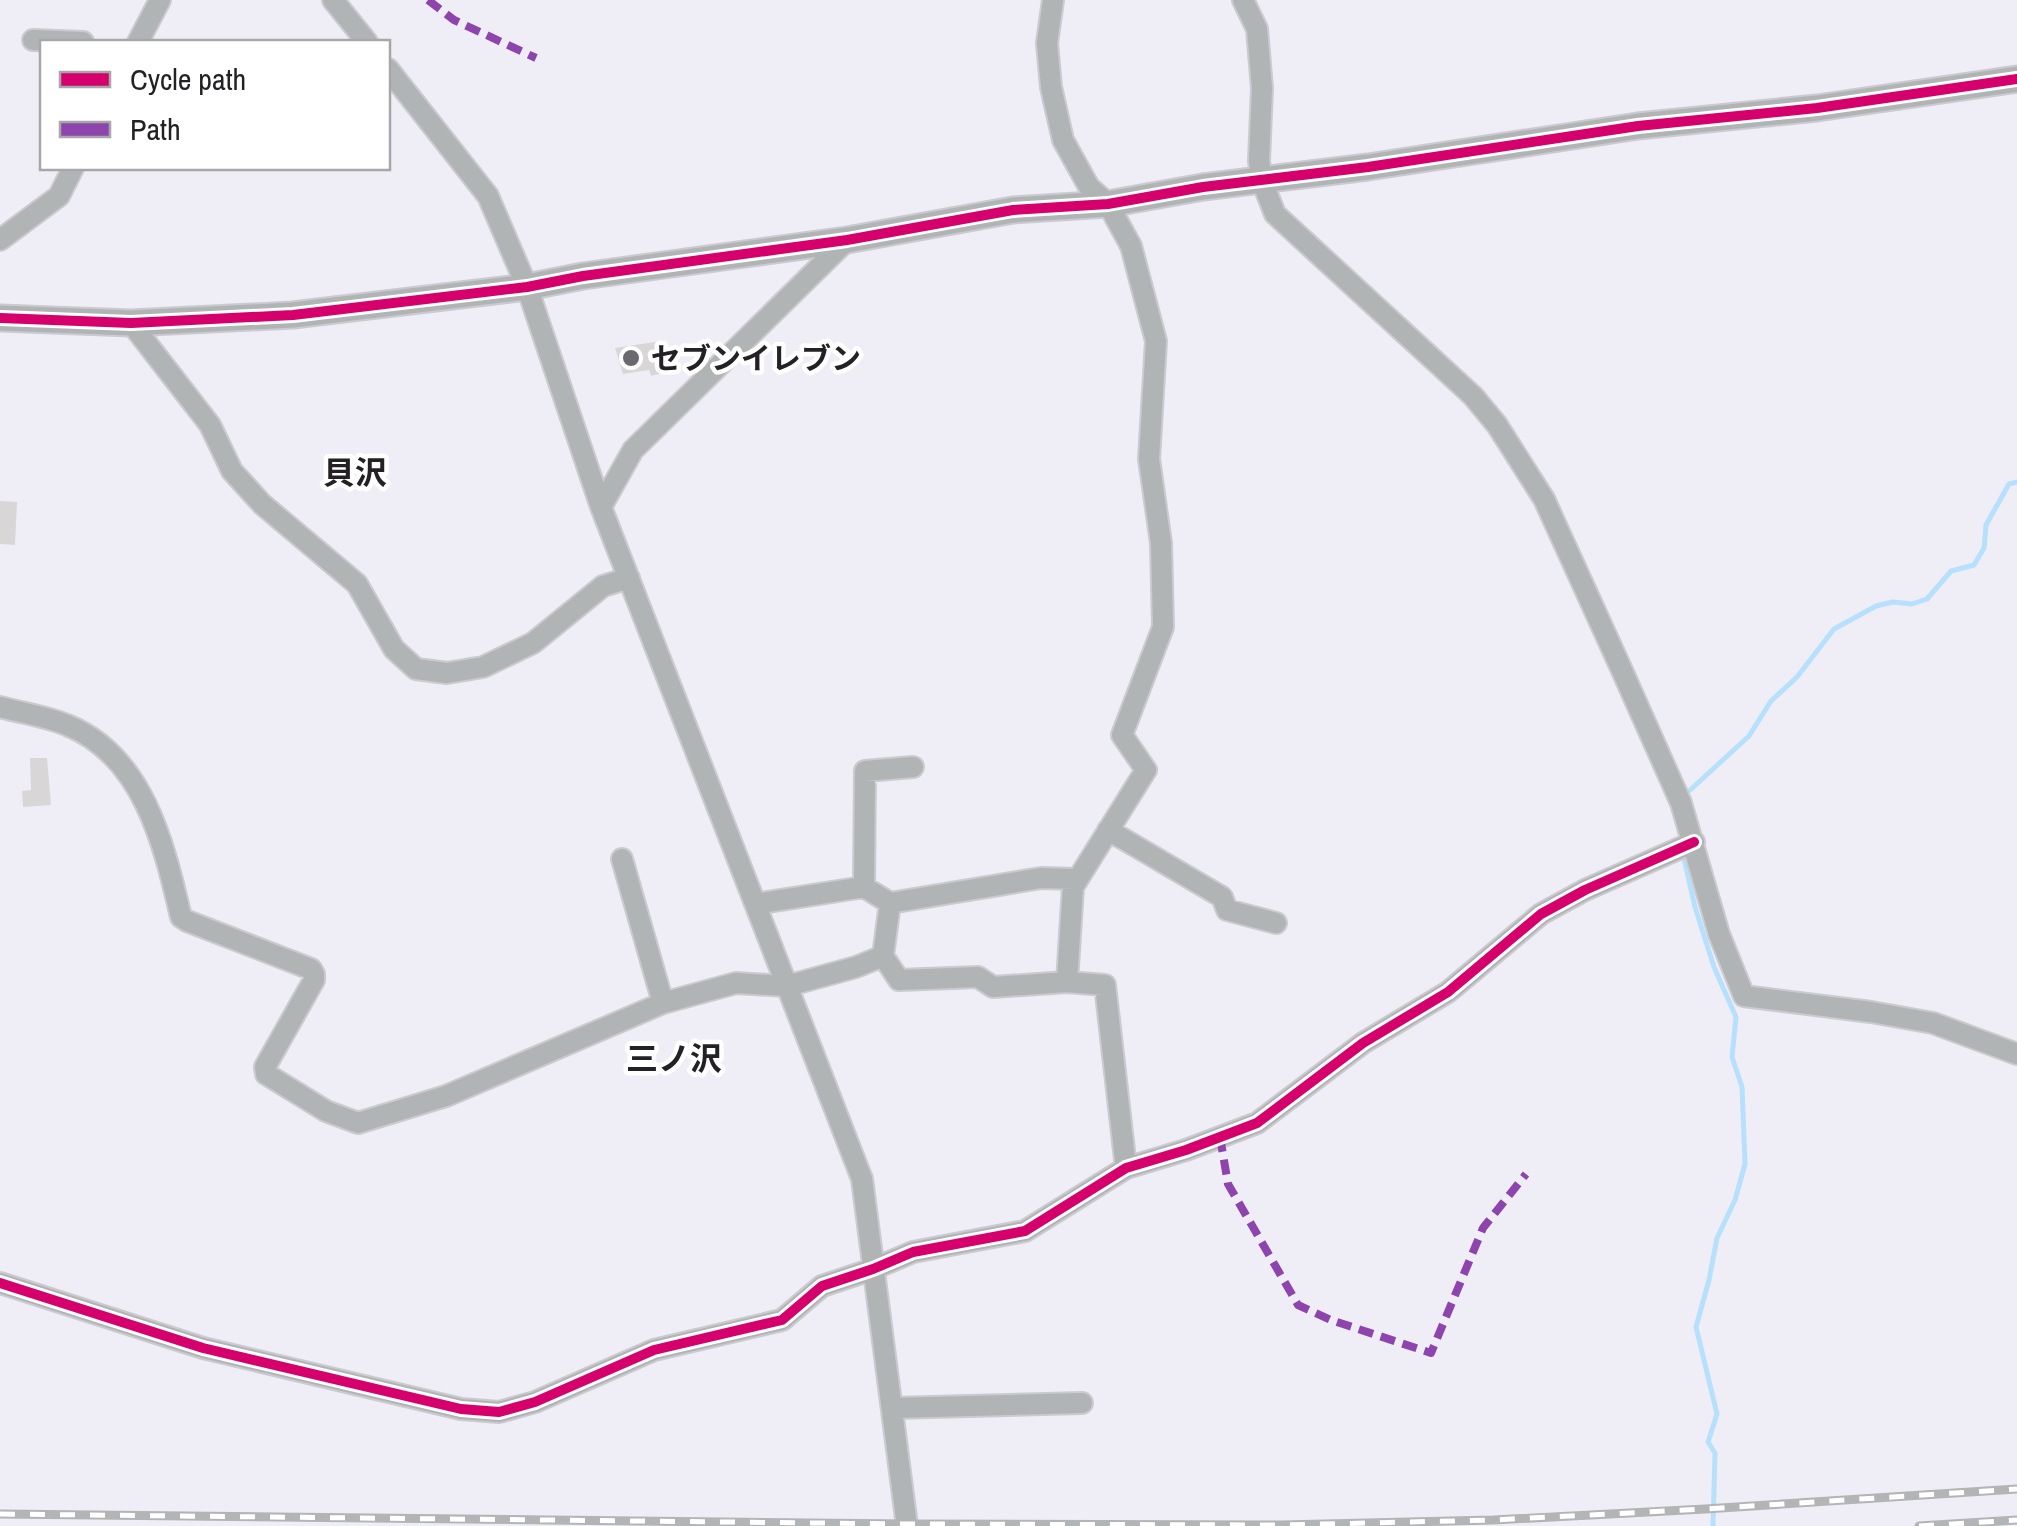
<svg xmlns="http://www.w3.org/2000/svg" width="2017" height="1526" viewBox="0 0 2017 1526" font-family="'Archivo Narrow','Noto Sans JP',sans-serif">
	<rect width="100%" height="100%" fill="#efeef6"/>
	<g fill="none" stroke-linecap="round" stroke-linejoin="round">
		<path stroke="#b6e0fc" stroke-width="5" d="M1689,791L1749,736L1771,701L1797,677L1834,629L1876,606L1893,602L1912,604L1927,599L1951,571L1974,565L1984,548L1986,525L2009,484L2017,482
			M1683,854L1695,907L1714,967L1736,1017L1732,1057L1742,1087L1745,1164L1735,1200L1717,1238L1709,1280L1696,1327L1717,1414L1708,1442L1715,1453L1713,1526"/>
	</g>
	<path fill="#d9d6d8" d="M661,341L667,372L651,376L649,370L623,374L615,348Z
		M0,501L17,502L15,545L0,544Z
		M30,758H47L51,805L23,807L22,791L31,790Z"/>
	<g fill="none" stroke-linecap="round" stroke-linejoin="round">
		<g stroke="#cbcad0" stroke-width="24">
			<path id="minor" d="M333,0L367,42
				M1053,0L1047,43L1051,87L1063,140L1089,187L1108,204L1131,246L1156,341L1149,459L1161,543L1163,627L1122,735L1146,770L1073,887L1067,982L1105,985L1126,1168
				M1243,0L1257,29L1262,88L1259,161L1262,181L1275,214L1473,396L1497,425L1544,499L1620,666L1681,803L1719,934L1744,996L1871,1012L1933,1023L2017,1054
				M33,40L83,42
				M138,42L160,0
				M388,69L488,196L527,287L601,507L862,1179L907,1526
				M0,240L59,196L73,168
				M131,323L210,425L232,471L262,504L357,584L394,649L416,669L447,673L483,667L533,643L603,586L629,578
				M601,507L633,450L847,240
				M0,707C22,713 46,716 67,725C144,756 164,845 181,917L187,921L311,969L314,974V980L265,1067L266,1074L326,1111L358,1123L446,1096L663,1003L736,983L787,986L856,967L883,956
				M1108,830L1222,897L1227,910L1276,923
				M622,859L663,1003
				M864,887L865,771L913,767
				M890,903L883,956L899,980L978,977L993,987L1067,982
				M755,904L864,887L890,903L1041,878L1078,879
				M0,1283L203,1348L461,1409L499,1412L535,1402L654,1350L782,1320L822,1286L873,1269L913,1252L1025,1231L1126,1168L1186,1150L1257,1123L1363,1043L1448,992L1541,914L1585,890L1694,842
				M892,1408L1082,1403"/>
		</g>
		<g stroke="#cbcad0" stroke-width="29">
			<path id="tertiary" d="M0,318L131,323L293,315L527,287L583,276L847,240L1013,210L1108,204L1203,187L1368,167L1638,126L1817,108L2017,79"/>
		</g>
		<use href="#minor" stroke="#b0b4b4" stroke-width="20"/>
		<use href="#tertiary" stroke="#b0b4b4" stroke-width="25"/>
		<g stroke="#b3b4b6" stroke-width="9">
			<path id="rail" d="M0,1514L907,1524L1282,1525L1493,1520L1705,1509L2017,1489
				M1919,1526L2017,1520"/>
		</g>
		<use href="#rail" stroke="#fff" stroke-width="5" stroke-dasharray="15" stroke-linecap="butt"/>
		<path stroke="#8e44ad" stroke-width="8" stroke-dasharray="15 8" stroke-linecap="butt" d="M428,0L454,20L536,58
			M1220,1137L1228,1184L1298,1305L1331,1320L1431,1353L1483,1228L1526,1174"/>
		<g stroke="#fff" stroke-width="16">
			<path id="cycleway" d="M0,318L131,323L293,315L527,287L583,276L847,240L1013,210L1108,204L1203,187L1368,167L1638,126L1817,108L2017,79
				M0,1283L203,1348L461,1409L499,1412L535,1402L654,1350L782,1320L822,1286L873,1269L913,1252L1025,1231L1126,1168L1186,1150L1257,1123L1363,1043L1448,992L1541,914L1585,890L1694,842"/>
		</g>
		<use href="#cycleway" stroke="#d6006c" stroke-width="10"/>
	</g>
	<circle fill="#6a696f" stroke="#fff" stroke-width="4" cx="631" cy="358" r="10"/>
	<g text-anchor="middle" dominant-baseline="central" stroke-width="9" stroke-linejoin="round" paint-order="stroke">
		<g font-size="30" font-weight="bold" fill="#232126" stroke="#fff" text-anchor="start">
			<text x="651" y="358">セブンイレブン</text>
		</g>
		<g font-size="32" font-weight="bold" fill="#232126" stroke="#fff">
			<text x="355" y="472">貝沢</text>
			<text x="674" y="1058">三ノ沢</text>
		</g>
	</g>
	<rect x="40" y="40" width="350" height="130" fill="#ffffff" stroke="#a7a6a8" stroke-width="2.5"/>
	<rect x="60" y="72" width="50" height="15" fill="#d6006c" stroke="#a7a6a8" stroke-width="2.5"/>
	<text x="130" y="90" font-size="30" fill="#232126">Cycle path</text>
	<rect x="60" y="122" width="50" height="15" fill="#8e44ad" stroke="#a7a6a8" stroke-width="2.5"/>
	<text x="130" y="140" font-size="30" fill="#232126">Path</text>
</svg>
